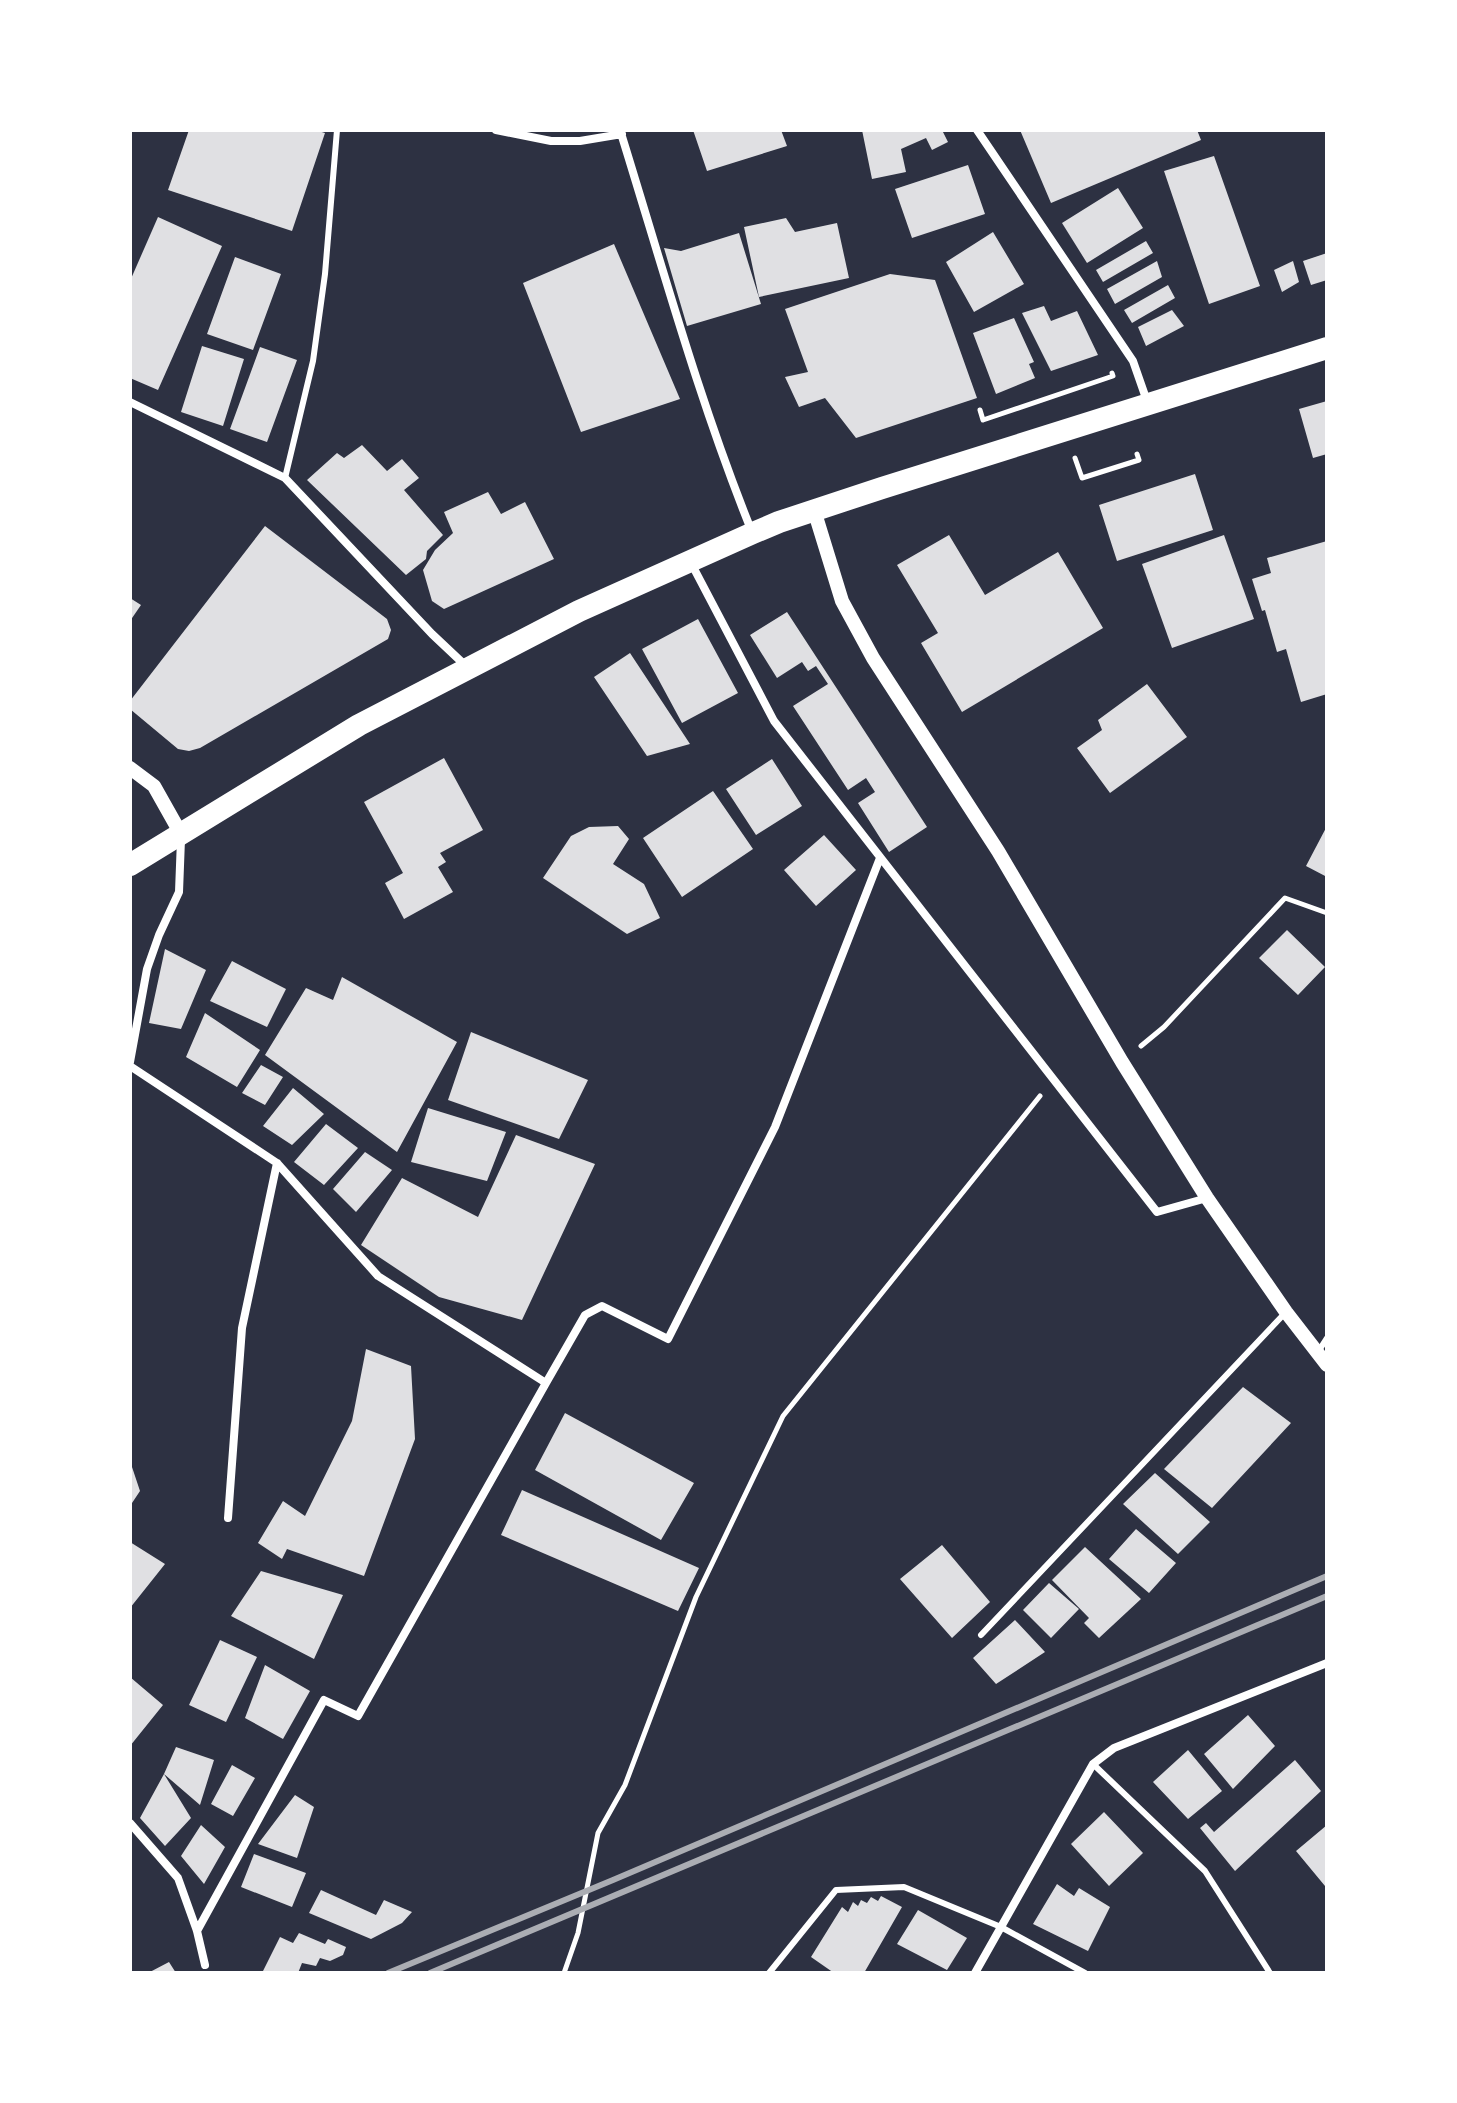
<svg xmlns="http://www.w3.org/2000/svg" width="1457" height="2103" viewBox="0 0 1457 2103" font-family="'Space Grotesk',sans-serif">
	<rect width="100%" height="100%" fill="#2d3142"/>
	<path fill="#e0e0e3" d="M189,130H315L325,133L292,231L168,190Z
		M693,130H781L787,146L707,171Z
		M862,130H942L948,142L932,150L926,138L901,149L906,172L872,179Z
		M1020,130H1197L1201,140L1051,203Z
		M1214,156L1260,286L1209,304L1164,171Z
		M968,165L985,214L912,238L895,189Z
		M1118,188L1143,228L1087,263L1062,223Z
		M158,217L222,246L158,390L130,378V281Z
		M786,218L795,232L837,223L849,278L759,297L744,227Z
		M993,232L1024,284L974,312L946,262Z
		M739,233L761,304L687,326L664,248L681,251Z
		M1146,241L1153,253L1103,282L1096,270Z
		M614,244L680,399L581,432L523,283Z
		M1327,253V280L1311,285L1303,261Z
		M235,257L281,274L253,350L207,334Z
		M1157,261L1162,277L1115,304L1107,289Z
		M1293,261L1299,282L1282,292L1274,270Z
		M890,274L935,280L977,398L856,438L825,398L799,407L785,377L808,372L785,309Z
		M1168,285L1175,298L1132,323L1124,310Z
		M1044,306L1051,321L1077,311L1098,355L1051,371L1022,313Z
		M1172,310L1184,326L1146,346L1138,327Z
		M1014,318L1034,362L1029,364L1035,378L996,394L973,333Z
		M202,346L244,359L223,426L181,412Z
		M260,347L297,360L267,442L230,429Z
		M1327,401V454L1313,458L1299,409Z
		M362,445L387,471L402,459L419,478L404,490L443,535L427,551L426,559L406,575L307,480L337,453L344,458Z
		M1195,474L1213,530L1117,561L1099,505Z
		M488,492L501,514L525,502L554,559L444,609L432,601L423,570L435,550L453,533L444,512Z
		M265,526L387,619L391,630L388,639L200,748L189,751L178,749L130,709V701Z
		M949,535L985,595L1058,552L1103,628L962,712L921,643L938,633L897,565Z
		M1224,535L1254,619L1172,648L1142,564Z
		M1327,541V694L1301,702L1286,649L1277,652L1265,610L1262,611L1252,579L1271,573L1267,558Z
		M130,598L141,605L130,621Z
		M787,612L927,827L889,852L858,803L875,792L866,778L848,790L793,706L828,684L816,666L808,671L802,662L777,678L750,635Z
		M698,619L738,693L682,723L642,649Z
		M630,653L690,744L647,756L594,677Z
		M1147,684L1187,737L1110,793L1077,748L1102,730L1098,720Z
		M444,758L483,830L440,853L446,862L438,867L453,892L404,919L385,883L403,873L364,802Z
		M772,759L802,806L756,835L726,789Z
		M713,791L753,849L682,897L643,838Z
		M618,826L629,839L613,864L644,884L660,918L627,934L543,878L571,836L589,827Z
		M1327,826V877L1306,866Z
		M824,835L856,870L816,906L784,870Z
		M1287,930L1325,967L1298,995L1259,958Z
		M165,949L206,970L181,1029L149,1023Z
		M232,961L286,989L267,1027L210,1001Z
		M342,977L457,1042L397,1152L265,1055L306,988L333,1000Z
		M205,1013L260,1050L237,1087L186,1057Z
		M471,1032L588,1080L559,1139L448,1100Z
		M261,1065L283,1077L265,1105L242,1093Z
		M293,1088L324,1114L292,1145L263,1126Z
		M428,1108L506,1132L487,1181L411,1162Z
		M326,1124L358,1148L324,1185L294,1162Z
		M516,1135L595,1164L522,1320L439,1297L361,1245L402,1178L478,1217Z
		M365,1152L392,1170L356,1212L333,1189Z
		M366,1349L411,1366L415,1439L364,1576L287,1549L282,1559L258,1543L283,1501L305,1516L352,1421Z
		M1243,1387L1291,1423L1212,1508L1164,1469Z
		M565,1413L694,1483L661,1540L535,1470Z
		M130,1461L140,1491L130,1506Z
		M1155,1473L1210,1522L1178,1554L1123,1504Z
		M522,1490L699,1568L678,1611L501,1535Z
		M1136,1529L1176,1563L1149,1593L1109,1559Z
		M130,1542L165,1564L130,1608Z
		M942,1545L990,1602L952,1638L900,1579Z
		M1085,1547L1141,1599L1099,1638L1084,1623L1089,1618L1052,1580Z
		M261,1571L343,1595L314,1659L231,1616Z
		M1049,1583L1079,1609L1051,1638L1023,1610Z
		M1015,1620L1045,1652L996,1684L973,1658Z
		M220,1640L257,1657L226,1722L189,1705Z
		M265,1665L310,1691L283,1739L245,1718Z
		M130,1677L163,1705L130,1746Z
		M1248,1715L1275,1746L1233,1789L1204,1754Z
		M176,1747L214,1760L200,1805L164,1774Z
		M1188,1750L1222,1791L1188,1819L1153,1782Z
		M1295,1760L1321,1791L1235,1871L1200,1828L1206,1823L1214,1832Z
		M232,1765L255,1778L233,1816L211,1804Z
		M164,1774L191,1818L165,1846L140,1818Z
		M295,1795L314,1807L297,1858L258,1844Z
		M1104,1812L1143,1853L1109,1886L1071,1844Z
		M201,1825L225,1847L204,1884L181,1856Z
		M1327,1825V1884L1325,1886L1296,1851Z
		M254,1854L306,1873L292,1907L241,1887Z
		M1057,1884L1074,1896L1079,1888L1110,1907L1088,1951L1033,1924Z
		M321,1890L376,1915L384,1900L412,1912L402,1923L371,1939L309,1913Z
		M881,1896L902,1907L864,1973H834L811,1957L842,1907L848,1912L853,1902L858,1906L861,1900L867,1903L871,1897L878,1901Z
		M918,1910L967,1938L947,1970L897,1944Z
		M299,1933L325,1944L328,1939L346,1947L343,1955L330,1961L320,1958L316,1966L302,1963L298,1973H262L280,1937L293,1943Z
		M169,1962L176,1973H148Z"/>
	<g fill="none" stroke-linecap="round" stroke-linejoin="round">
		<path stroke="#fff" stroke-width="5" d="M980,410L983,420L1113,376L1112,373
			M1075,458L1082,478L1139,460L1137,454
			M1141,1046L1164,1027L1285,898L1327,913
			M564,1973L578,1933L598,1833L625,1785L696,1597L783,1416L1040,1096"/>
		<path stroke="#fff" stroke-width="6" d="M285,478L313,361L325,274L337,130
			M1318,1352L1327,1338
			M981,1635L1286,1312
			M1093,1764L1205,1871L1270,1973
			M769,1973L836,1890L904,1887L1001,1927L1085,1973"/>
		<path stroke="#fff" stroke-width="8" d="M496,130L551,141H580L622,134
			M620,130C662,265 699,401 752,532
			M977,130L1133,361L1148,404
			M130,402L285,478L432,634L467,667
			M690,561L774,721L1157,1212L1207,1198
			M130,1062L147,969L159,935L179,892L181,839
			M130,1066L277,1163L378,1276L546,1383L358,1716L324,1700L197,1931
			M546,1383L585,1315L602,1306L668,1339L775,1127L880,858
			M228,1518L242,1328L277,1163
			M130,1823L178,1878L197,1931L205,1965
			M975,1973L1093,1764L1114,1748L1327,1663"/>
		<path stroke="#fff" stroke-width="14" d="M814,510L842,601L873,658L998,851L1122,1062L1207,1198L1286,1312L1327,1365
			M130,768L154,786L181,834"/>
		<path stroke="#fff" stroke-width="22" d="M130,865L359,725L579,611L753,533L779,522L882,488L1327,348"/>
		<path stroke="#abadb3" stroke-width="6" d="M388,1973L613,1880L1327,1576
			M430,1973L1327,1596"/>
	</g>
	<rect width="1457" height="2103" fill="none" stroke="#ffffff" stroke-width="264"/>
</svg>
